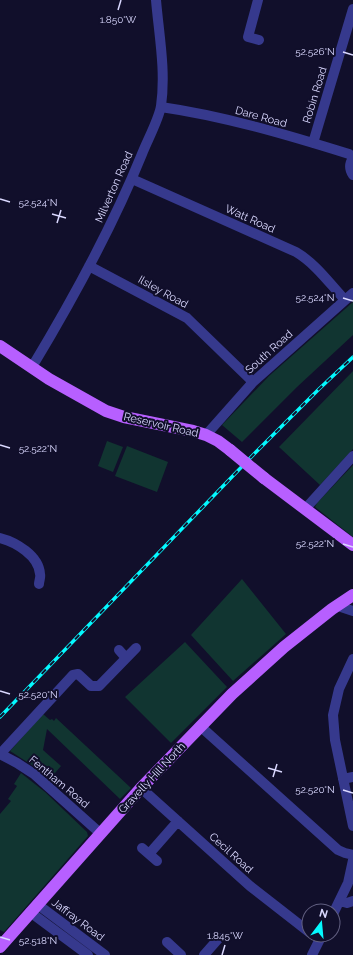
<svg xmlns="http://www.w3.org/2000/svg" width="353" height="955" viewBox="0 0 353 955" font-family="Raleway,sans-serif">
	<rect width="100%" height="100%" fill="#110f2b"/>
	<path fill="#113531" d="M353,302V335L297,387L242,442L222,425L269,376Z
		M353,371V449L320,485L279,447Z
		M107,441L123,447L113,472L98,466Z
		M127,446L168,462L157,492L115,476Z
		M353,465V537L315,507L317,503Z
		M242,579L286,634L233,681L191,635Z
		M185,642L227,687L171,743L125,697Z
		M43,714L50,720L52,719L54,721L56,718L131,788L120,799L47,729L43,750L61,766L49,780L38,769L10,751Z
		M21,773L45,792L87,832L88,836L4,932L0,930V814L11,801L8,799L17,786L14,784Z"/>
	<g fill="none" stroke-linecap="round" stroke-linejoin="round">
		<path stroke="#36398d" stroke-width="10" d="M258,0L248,37L259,40
			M161,107C224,116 288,135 349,154L353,157
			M313,143L353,9
			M353,158C349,164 349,169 353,175
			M132,179L296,252C316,264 330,284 345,300
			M89,266L187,318L253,382
			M32,367C73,299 112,228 142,154C147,141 159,119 161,106C166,71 159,35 156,0
			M206,435L253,382L353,293
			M305,509L353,456
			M0,538C16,542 39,556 40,574C41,577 39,581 39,584
			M341,607L353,611
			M119,650L126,658
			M353,659L339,689L333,715L335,740L353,826
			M200,726L338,850L345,853L353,855
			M0,754L73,675L78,674L91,686H99L136,648
			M0,754L17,763L34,774L100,833
			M343,779L353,777
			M141,788L250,886L309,932
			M142,848L157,861
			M149,854L178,821
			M340,901L347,903L353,901
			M37,904L105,955
			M30,912L88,955
			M333,914L348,883L353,860
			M167,942L181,955
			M204,955L219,938
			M312,955L322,935"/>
		<path stroke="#b75fff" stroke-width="12" d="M0,346L49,379L106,411L124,417L193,431L206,435L218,441L230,450
			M264,478L353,545
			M0,947L141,788L232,694L284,647L332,609L353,595"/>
		<g stroke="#04f9ff" stroke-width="3.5">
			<path id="rail" d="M0,717L256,452L319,389L353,357"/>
		</g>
		<use href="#rail" stroke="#110f2b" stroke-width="2" stroke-dasharray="6" stroke-linecap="butt"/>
		<path stroke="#b75fff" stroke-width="12" d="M230,450L264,478"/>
	</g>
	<path fill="none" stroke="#dad8ff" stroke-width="1.5" d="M118,10L121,0M343,52L353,55M0,199L10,202M52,214L66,218M57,223L61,210M343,298L353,301M0,445L10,448M343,544L353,547M0,691L10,694M268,768L282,772M273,777L277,764M343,790L353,793M0,937L10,940M222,955L225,945"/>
	<g text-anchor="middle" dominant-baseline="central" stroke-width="4" stroke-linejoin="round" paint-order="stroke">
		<g font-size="11" fill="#dad8ff" stroke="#110f2b">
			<text transform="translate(315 95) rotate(-73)">Robin Road</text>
			<text transform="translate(261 117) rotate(15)">Dare Road</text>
			<text transform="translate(114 187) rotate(-66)">Milverton Road</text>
			<text transform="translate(250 219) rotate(24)">Watt Road</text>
			<text transform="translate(163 292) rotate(29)">Ilsley Road</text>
			<text transform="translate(269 352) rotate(-42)">South Road</text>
			<text transform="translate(161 425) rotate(13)">Reservoir Road</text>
			<text transform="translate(152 778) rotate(-47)">Gravelly Hill North</text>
			<text transform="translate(59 782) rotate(40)">Fentham Road</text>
			<text transform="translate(231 853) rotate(42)">Cecil Road</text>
			<text transform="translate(78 920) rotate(37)">Jaffray Road</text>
		</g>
	</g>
	<g font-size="10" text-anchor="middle" fill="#dad8ff" stroke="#110f2b" stroke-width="4" stroke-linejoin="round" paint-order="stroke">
		<text x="118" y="23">1.850°W</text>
		<text x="315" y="55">52.526°N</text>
		<text x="38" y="206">52.524°N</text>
		<text x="315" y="301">52.524°N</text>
		<text x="38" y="452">52.522°N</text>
		<text x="315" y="547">52.522°N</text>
		<text x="38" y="698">52.520°N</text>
		<text x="315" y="793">52.520°N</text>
		<text x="225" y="939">1.845°W</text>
		<text x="38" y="944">52.518°N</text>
	</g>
	<g transform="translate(321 923) rotate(16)"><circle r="19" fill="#110f2b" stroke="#615f80"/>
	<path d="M0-3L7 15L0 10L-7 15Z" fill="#04f9ff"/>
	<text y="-6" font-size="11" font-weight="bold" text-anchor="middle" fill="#dad8ff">N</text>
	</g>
</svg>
